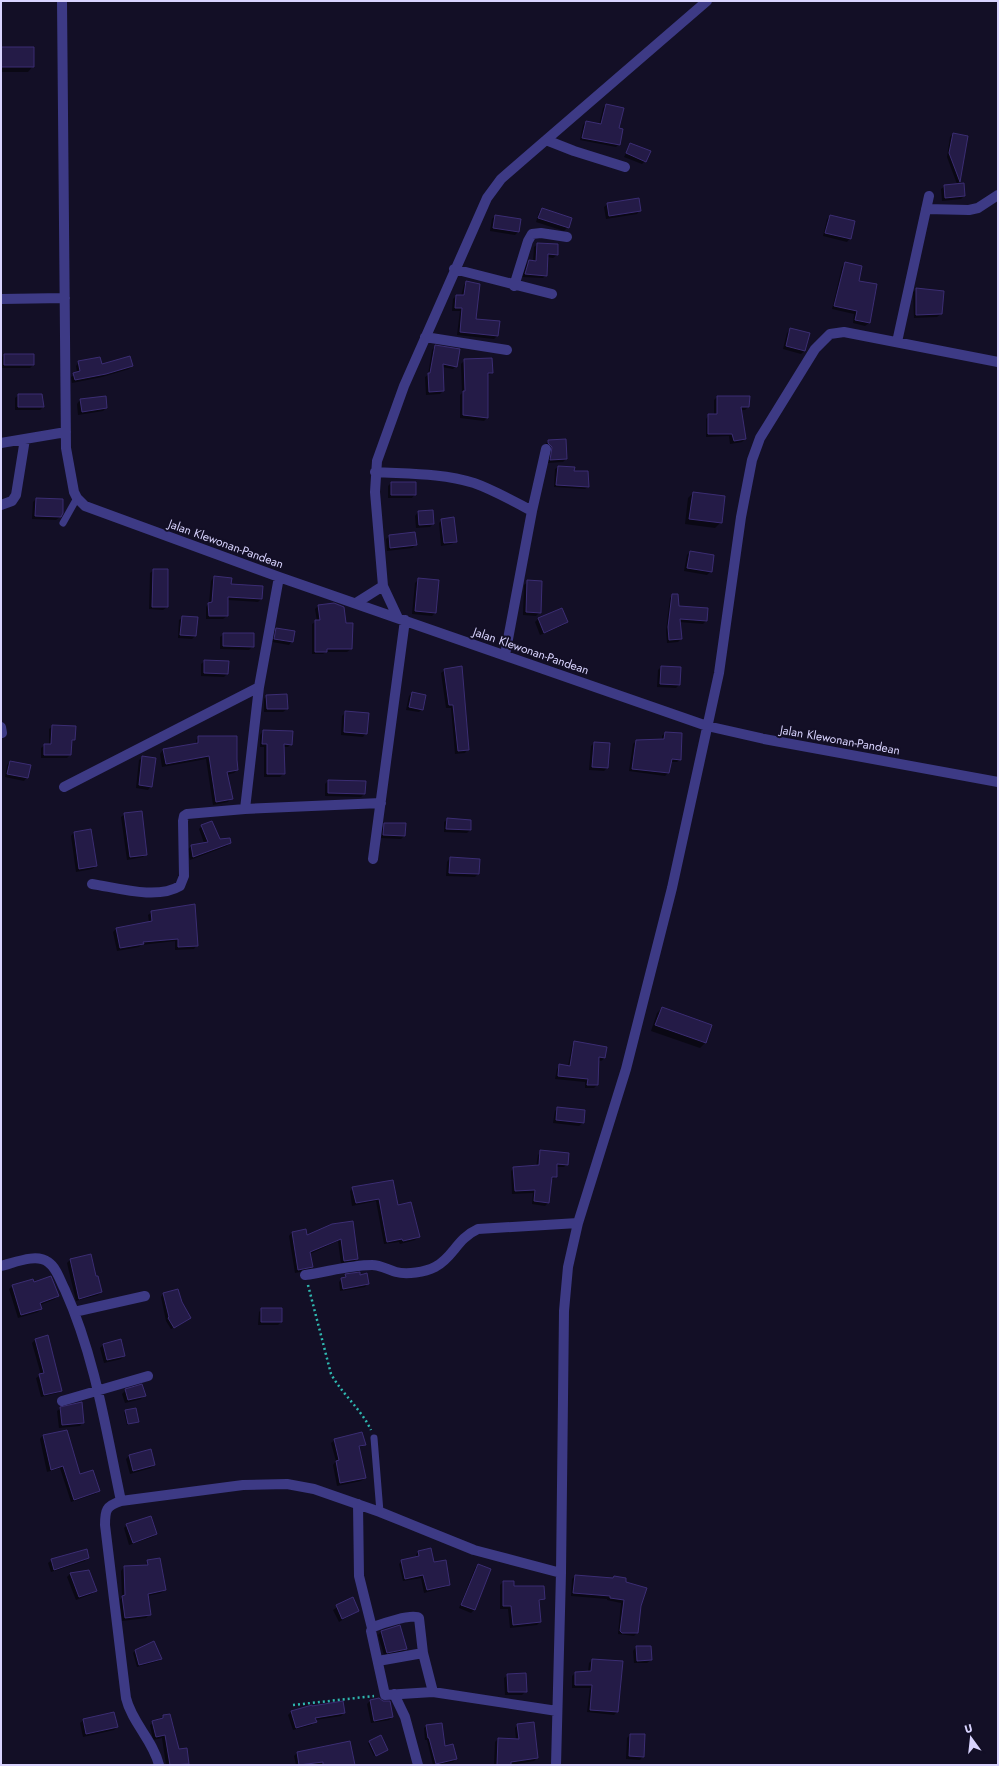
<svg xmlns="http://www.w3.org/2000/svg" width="999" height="1766" viewBox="0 0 999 1766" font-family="Jost,sans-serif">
	<rect width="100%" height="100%" fill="#130f26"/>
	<path fill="#0007" d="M1,48L33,66L28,72H1Z
		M606,105L618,129L619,144L616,147L580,140L583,125L586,122L599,125L603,108Z
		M953,134L967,137L959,182L957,184L947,157L950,137Z
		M631,144L645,161L642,164L624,157Z
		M963,184L964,196L961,199L942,201L941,189L945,186Z
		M608,204L640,210L637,214L606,219L604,207Z
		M542,209L568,227L564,231L536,222L539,212Z
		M495,216L520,220L518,232L515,235L490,231L492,219Z
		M830,216L850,238L847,242L823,236L827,219Z
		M538,244L557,255L553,258L547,257L546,275L543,278L522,277L526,265L529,261L533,262L534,247Z
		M845,263L858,282L869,323L865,326L853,323L854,314L832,309L842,267Z
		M467,282L475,319L497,336L494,339L457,335L460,311H452L453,299L456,296H461L464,285Z
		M916,289L941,314L937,317L914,318L913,292Z
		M791,329L804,351L801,354L783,349L787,333Z
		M436,346L456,366L453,369L442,367L443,391L440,394L426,395L425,377L428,375L432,350Z
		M4,355L33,365L30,368H1V358Z
		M465,360L492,373L487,376V418L484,421L460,418V395L462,393L461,364Z
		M79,362L101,366H132L129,369L102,377L72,383L71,377L77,373L76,366Z
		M19,395L43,407L40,410H15V398Z
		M105,397L106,408L103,411L78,415L77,404L80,400Z
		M717,397L748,407L745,410H740L745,439L742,442L730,444L729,436L706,437V419L709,415H714V400Z
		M548,441L566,459L563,462L547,463L545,445Z
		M558,467L573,472L588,487L585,489L554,487L555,469Z
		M391,483L415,494L412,498H388V486Z
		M693,493L721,522L715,528L685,524L688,498Z
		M36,499L60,517L56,520L32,519L33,502Z
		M418,512L433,524L430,527L416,528L415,516Z
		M442,520L456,541L452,544L441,546L439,523Z
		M390,536L416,545L412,548L387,551L386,539Z
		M690,552L711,571L707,575L684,571L687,555Z
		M154,570L167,607L163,610L149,609L150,573Z
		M214,577L230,585L261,599L258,602L227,600V616L223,619H206V607L209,603L211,581Z
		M419,579L435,613L432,616L412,614L415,583Z
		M528,582L540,612L536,616L523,615L524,585Z
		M673,595L678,606L707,609L706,621L703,624L679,622L681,639L678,642L667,643L666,630L670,598Z
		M318,606L345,624H352L351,649L347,652H326L323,654H312V624L317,621L315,609Z
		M562,609L567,622L564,625L540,635L535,622L538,619Z
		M183,617L195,636L192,639L178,638L179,620Z
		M277,629L292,641L289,645L272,642L273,632Z
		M224,634L253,646L249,650L220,649V637Z
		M205,661L228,673L224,677L201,676V664Z
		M661,667L679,685L676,688L657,687L658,670Z
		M445,670L468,749L465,753L455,754L451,708H446L441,673Z
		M412,693L422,709L419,712L406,710L409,696Z
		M267,696L287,709L283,712H264V699Z
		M346,712L366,733L363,737L341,735L342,716Z
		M53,726L74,739L71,743L70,755L67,758H41V748L45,745H49V729Z
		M263,731L291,744L288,747H283L284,773L280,777H264V747H260V735Z
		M665,733L680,759L677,762H671L668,773L665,776L629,771L633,744L636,741L662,740V736Z
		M199,737L236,760L237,770L234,773L226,775L231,798L228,802L213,805L206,759L162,767L160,754L163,750L196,745V740Z
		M594,743L607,768L604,771L589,770L591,746Z
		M143,757L151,786L148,790L136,788L139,760Z
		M10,762L27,777L24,781L5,777L7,765Z
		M328,781L364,794L361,797L325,796V784Z
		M125,814L146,854L143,857L127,860L121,817Z
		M448,819L470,830L467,833L444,832V822Z
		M385,824L404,836L401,839L380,838L382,827Z
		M202,826L219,841L230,843L227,846L190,860L188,849L192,846L204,843L199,829Z
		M74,832L96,866L92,869L76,872L71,836Z
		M450,858L478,874L475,877L446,876L447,862Z
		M152,912L197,945L194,949L175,950V941L141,945L139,947L117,951L113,932L116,929L149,922L148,915Z
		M662,1008L711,1025L705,1043L700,1048L651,1031L657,1013Z
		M575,1042L605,1058L601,1061L598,1060L597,1085L594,1088H585V1082L555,1079L557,1069L560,1065L568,1066L572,1046Z
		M558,1108L584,1111L583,1123L579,1126L553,1123L555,1111Z
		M541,1152L567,1164L564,1167H556V1177L551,1180L548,1203L545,1206L532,1204L533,1193L512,1194L511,1171L514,1168L536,1167L538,1155Z
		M392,1181L397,1206L418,1237L415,1240L400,1244L399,1242L384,1244L376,1201L352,1206L350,1191L353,1188Z
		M333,1225L357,1259L354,1262L341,1264L338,1241L310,1254L312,1267L309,1270L295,1273L289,1236L292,1232L306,1236Z
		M70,1260L95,1278L101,1292L98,1295L76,1301L67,1263Z
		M346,1275L359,1276L368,1283L365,1287L340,1291L339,1282Z
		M33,1283L58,1296L55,1299L40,1305L41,1309L38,1312L18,1318L9,1289L13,1286Z
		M163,1294L187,1320L171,1329L166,1321L161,1297Z
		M262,1309L281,1322L278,1325H258L259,1312Z
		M35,1340L61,1390L58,1393L41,1397L36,1378L41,1375L32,1343Z
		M103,1345L124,1355L121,1359L104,1363L100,1348Z
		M126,1390L144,1395L141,1399L125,1403L122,1394Z
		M61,1408L83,1422L80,1426L59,1428L57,1411Z
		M126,1411L138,1421L127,1425L124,1413Z
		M43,1435L79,1475L99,1491L95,1494L71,1502L60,1468L47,1472L40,1439Z
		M335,1440L365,1445L359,1448L365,1478L361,1481L337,1486L333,1465L336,1461L331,1443Z
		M129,1456L154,1465L151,1468L130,1474L126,1459Z
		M127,1525L156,1534L153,1537L129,1545L124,1528Z
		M418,1552L433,1563L449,1584L446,1587L424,1593L421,1578L403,1581L399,1564L402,1561L416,1558V1555Z
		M88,1557L85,1561L51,1572L48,1563L52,1560Z
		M148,1561L165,1590L161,1593L147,1596L150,1614L146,1618L122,1621L120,1600L122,1597L121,1571L124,1567L145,1566Z
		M478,1565L490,1569L474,1610L471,1613L459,1608L475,1568Z
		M70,1574L95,1590L92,1594L76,1600L67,1577Z
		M575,1576L625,1583L637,1633L634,1636L618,1634L621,1603L607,1600V1599L571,1596L572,1579Z
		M503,1582L544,1599L538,1602L540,1622L537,1625L510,1628L508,1609H500V1585Z
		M352,1598L358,1611L339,1622L333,1610Z
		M381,1632L406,1648L403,1652L384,1655L378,1635Z
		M636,1647H650L651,1660L647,1663H634L633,1651Z
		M135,1651L161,1659L159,1661L137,1667L133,1653Z
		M592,1660L617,1712L614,1715L587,1712L590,1688H572V1676L575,1673L588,1672L589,1663Z
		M508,1675L526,1691L522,1695H505L504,1678Z
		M379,1699L392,1717L389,1720L371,1723L367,1704L370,1701Z
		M291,1712L344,1713L341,1716L315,1720L312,1725L293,1730L288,1715Z
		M163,1716L178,1750L188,1764L187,1765H166L162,1738L153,1740L150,1725Z
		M84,1720L117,1727L114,1730L83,1737L80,1723Z
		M518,1725L537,1758L534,1761L510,1765H494L495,1742L498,1739L516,1740L515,1728Z
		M427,1726L456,1759L453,1762L433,1765L427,1740H425L424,1728Z
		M630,1735L643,1756L640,1760L626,1759L627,1738Z
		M350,1742L326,1763L317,1765H296L294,1756L297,1753Z
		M370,1742L387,1750L374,1756L368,1743Z"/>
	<path fill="#241b47" stroke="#3b2d73" d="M1,47H34V67H1Z
		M606,104L624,108L619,128L623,129L620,145L582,138L586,121L601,124Z
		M953,133L968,136L960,182L949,153Z
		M630,143L651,151L646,162L626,153Z
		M964,183L965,196L945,198L944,185Z
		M639,198L641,211L609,216L607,203Z
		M542,208L572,218L569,228L538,218Z
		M495,215L521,219L519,232L493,228Z
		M830,215L855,221L851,239L825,233Z
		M537,243L558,244V255L548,254L547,276L525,274L529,260L536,261Z
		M845,262L862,266L859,281L877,284L870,323L855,320L857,311L834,306Z
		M466,281L480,284L476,319L500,321L498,336L460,332L462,308H455L456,295H464Z
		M916,288L944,291L942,314L916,315Z
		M790,328L810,333L805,351L786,346Z
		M435,345L460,349L457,367L443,364L444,391L429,392L428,373H430Z
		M4,354H34V365H4Z
		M130,356L133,366L106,374L75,380L73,373L80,371L78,361L100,357L102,364Z
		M492,358L493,373H488V418L463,415V391H465L464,359Z
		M18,394H42L44,407H18Z
		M106,396L107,408L82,412L80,399Z
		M717,396H750L749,407H741L746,439L734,441L732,434H708V414H717Z
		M566,439L567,459L550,460L552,447L548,443V440Z
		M558,466L575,467L574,471H588L589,487L556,485Z
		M391,482H416V495H391Z
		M693,492L725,496L722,523L689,519Z
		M36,498L63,499V513L61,517L35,516Z
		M433,510L434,524L419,525L418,511Z
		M454,517L457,542L444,543L441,519Z
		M415,532L417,545L390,548L389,535Z
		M690,551L714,555L712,572L687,568Z
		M153,569H168V607H152Z
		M214,576L232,578L231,584L263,586L262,599L228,597V616H209L208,603L212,602Z
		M418,578L439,580L436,613L415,611Z
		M527,580L542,581L541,613L526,612Z
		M672,594H678L679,606L708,608L707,621L680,619L682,639L669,640L668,627Z
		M334,603L344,607L346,623H353L352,649H327V652H315V620H320L318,605Z
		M562,608L568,622L544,633L538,618Z
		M182,616L198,617L196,636L180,635Z
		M276,628L295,631L293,642L274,639Z
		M223,633H254V647L223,646Z
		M204,660L229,661L228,674L204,673Z
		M462,666L469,750L458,751L453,705H449L444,669Z
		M661,666L681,667L680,685L660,684Z
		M412,692L426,695L423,710L409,707Z
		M287,694L288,709H267L266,695Z
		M345,711L369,713L367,734L344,732Z
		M52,725L76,726L75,740H72L71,755H44V744H51Z
		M263,730L293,731L292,745L284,744L285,774H267V744H262Z
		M665,732L682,733L681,760L672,759L669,773L632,769L636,740L664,739Z
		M198,736H237V760L238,770L227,772L233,799L216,802L209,756L166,764L163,749L198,743Z
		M594,742L610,743L608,768L592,767Z
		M142,756L156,758L152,787L139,785Z
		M10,761L31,765L28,778L7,774Z
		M328,780L366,781L365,794L328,793Z
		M142,811L147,855L130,857L124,813Z
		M447,818L471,820V830L446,829Z
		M212,821L220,839L230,838L231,843L193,857L191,845L208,842L201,825Z
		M384,823H406L405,836L383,835Z
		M91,829L97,866L79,869L74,832Z
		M450,857L480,859L479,874L449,873Z
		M195,904L198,946L178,947V939L143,942L144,944L120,948L116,928L152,921L151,911Z
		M662,1007L712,1025L706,1043L655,1025Z
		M574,1041L607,1047L605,1058L599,1057L598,1085H587L588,1079L558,1076L559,1064L570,1066Z
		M557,1107L585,1110L584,1123L556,1120Z
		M540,1150L569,1153L568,1165L557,1164V1177H552L549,1203L534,1201L535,1190L515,1191L513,1167L539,1165Z
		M393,1180L398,1205L411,1202L420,1237L403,1241L402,1239L387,1242L379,1199L356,1203L352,1187Z
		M353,1221L358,1259L344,1261L341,1239L310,1252L313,1267L298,1270L292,1232L306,1229L307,1235L332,1224Z
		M91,1254L96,1276H98L102,1292L79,1299L70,1259Z
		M360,1272V1275L367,1273L369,1284L343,1289L341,1278L346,1277L345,1274Z
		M51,1276L59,1296L40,1303L42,1309L21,1315L12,1285L33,1279L34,1282Z
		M178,1289L182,1302L191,1318L174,1328L168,1318L169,1317L163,1293Z
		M261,1308H282V1322H261Z
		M48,1335L62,1391L44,1395L39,1374L44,1373L35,1339Z
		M121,1339L125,1356L107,1360L103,1344Z
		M142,1384L146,1396L128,1400L125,1389Z
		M82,1402L84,1423L62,1425L60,1407Z
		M136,1408L139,1422L128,1424L125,1410Z
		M67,1430L80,1474L93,1470L100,1491L74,1500L63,1466L51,1470L43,1435Z
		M362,1432L366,1445L359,1446L366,1478L340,1483L336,1461L339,1460L334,1439Z
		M151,1449L155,1465L133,1471L129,1455Z
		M151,1516L157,1534L133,1543L126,1524Z
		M431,1548L434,1562L446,1560L450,1585L427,1590L423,1575L405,1579L401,1560L419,1556L418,1551Z
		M87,1549L89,1558L54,1570L51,1559Z
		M160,1558L166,1590L148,1594L151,1615L125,1618L122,1596L125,1595L124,1566L148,1565L147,1560Z
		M478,1564L491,1569L475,1610L461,1605Z
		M89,1570L97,1591L79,1597L70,1573Z
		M575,1575L613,1578L614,1576L626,1578V1582L647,1588L641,1606L638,1633H622L620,1631L624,1600L610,1598V1596L573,1593Z
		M503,1581H514V1586H544L545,1599L539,1600L541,1622L513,1625L511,1606H503Z
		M353,1597L359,1611L342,1619L336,1605Z
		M400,1625L407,1649L387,1653L381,1631Z
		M154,1641L162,1659L139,1665L135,1650Z
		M636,1646H651L652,1660L637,1661Z
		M592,1659L623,1661L618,1712L590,1710L592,1685H575V1672L591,1671Z
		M526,1673L527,1692H508L507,1674Z
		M379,1698L383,1701H390L393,1717L374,1721L370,1700Z
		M343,1701L345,1713L315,1718L317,1722L296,1728L291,1711L312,1705V1706Z
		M114,1712L118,1727L86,1734L83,1719Z
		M170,1714L179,1749L187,1748L189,1764L170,1765L165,1735L156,1737L152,1721L163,1718V1715Z
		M534,1722L538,1758L511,1762V1765H497L498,1738L519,1739L517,1724Z
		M442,1723L445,1746L453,1744L457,1759L436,1764L429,1738H428L426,1725Z
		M630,1734H645L644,1757L629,1756Z
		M381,1735L388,1750L376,1756L369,1741Z
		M350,1741L355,1765H323V1762L299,1765L297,1752Z"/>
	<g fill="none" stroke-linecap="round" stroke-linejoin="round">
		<path stroke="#2fb8b0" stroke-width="2.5" stroke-dasharray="2 3" stroke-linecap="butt" d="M308,1285L331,1374C342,1394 361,1409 371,1430
			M293,1705L374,1696"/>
		<path stroke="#3d3a85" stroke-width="7" d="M63,523L77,498
			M374,1438L380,1512"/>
		<path stroke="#3d3a85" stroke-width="10" d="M62,1L66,448L74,492L77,498L85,506L279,577L707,726L764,739L998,782
			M546,140L574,151L625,167
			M926,209L969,210L978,208L998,195
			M454,269L552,294
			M514,286L528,241L532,234L541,233L567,237
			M1,299L65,298
			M425,337L507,350
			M897,342L929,196
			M1,443L66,432
			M375,472C408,474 442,473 474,483C494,490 513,501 532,511
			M1,505L12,501L16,495L25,439
			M356,603L383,586
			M398,618L383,586L375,492L377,461L404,386L487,198L501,179L524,159L707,1
			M505,655L532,511L546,449
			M1,727L2,733
			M64,787L259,687
			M245,809L259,687L279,577
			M373,859L405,620
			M92,884C118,888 157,900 180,886L184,876L183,821L184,816L187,814L245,809L381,803
			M1,1266C14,1263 36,1253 48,1262C57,1268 60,1281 65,1290C95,1357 106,1430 121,1501L243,1485L287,1484L314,1489L380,1512L474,1550L561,1573
			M305,1275C327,1272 350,1265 372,1265C381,1265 388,1270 396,1272C407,1275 425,1272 435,1267C454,1257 456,1239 478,1229L578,1223
			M74,1312L145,1296
			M62,1401L148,1376
			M121,1501C106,1506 105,1510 105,1525L126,1698C132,1723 153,1740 159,1765
			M358,1504L359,1576L372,1628
			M378,1661L423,1653
			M433,1692L423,1653L419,1618C413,1613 381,1624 373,1627L371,1631L385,1695L433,1692L557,1711
			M394,1694L405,1717L418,1765
			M556,1765L561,1573L564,1311L568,1267L578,1223L626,1069L672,888L719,673L741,517L752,460L760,438L815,349L830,334L844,332L998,362"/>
	</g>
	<g text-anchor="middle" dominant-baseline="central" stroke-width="4" stroke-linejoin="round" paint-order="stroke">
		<g font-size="12" fill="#d9d4ff" stroke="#130f26">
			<text transform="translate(226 544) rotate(20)">Jalan Klewonan-Pandean</text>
			<text transform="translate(531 651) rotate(19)">Jalan Klewonan-Pandean</text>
			<text transform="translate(840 740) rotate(10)">Jalan Klewonan-Pandean</text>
		</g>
	</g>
	<rect width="999" height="1766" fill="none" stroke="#d9d4ff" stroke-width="4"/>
	<g transform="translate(971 1738) rotate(345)" stroke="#130f26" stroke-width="3" paint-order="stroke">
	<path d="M0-3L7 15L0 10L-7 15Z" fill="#d9d4ff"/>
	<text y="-6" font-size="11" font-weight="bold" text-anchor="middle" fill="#d9d4ff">U</text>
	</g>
</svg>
